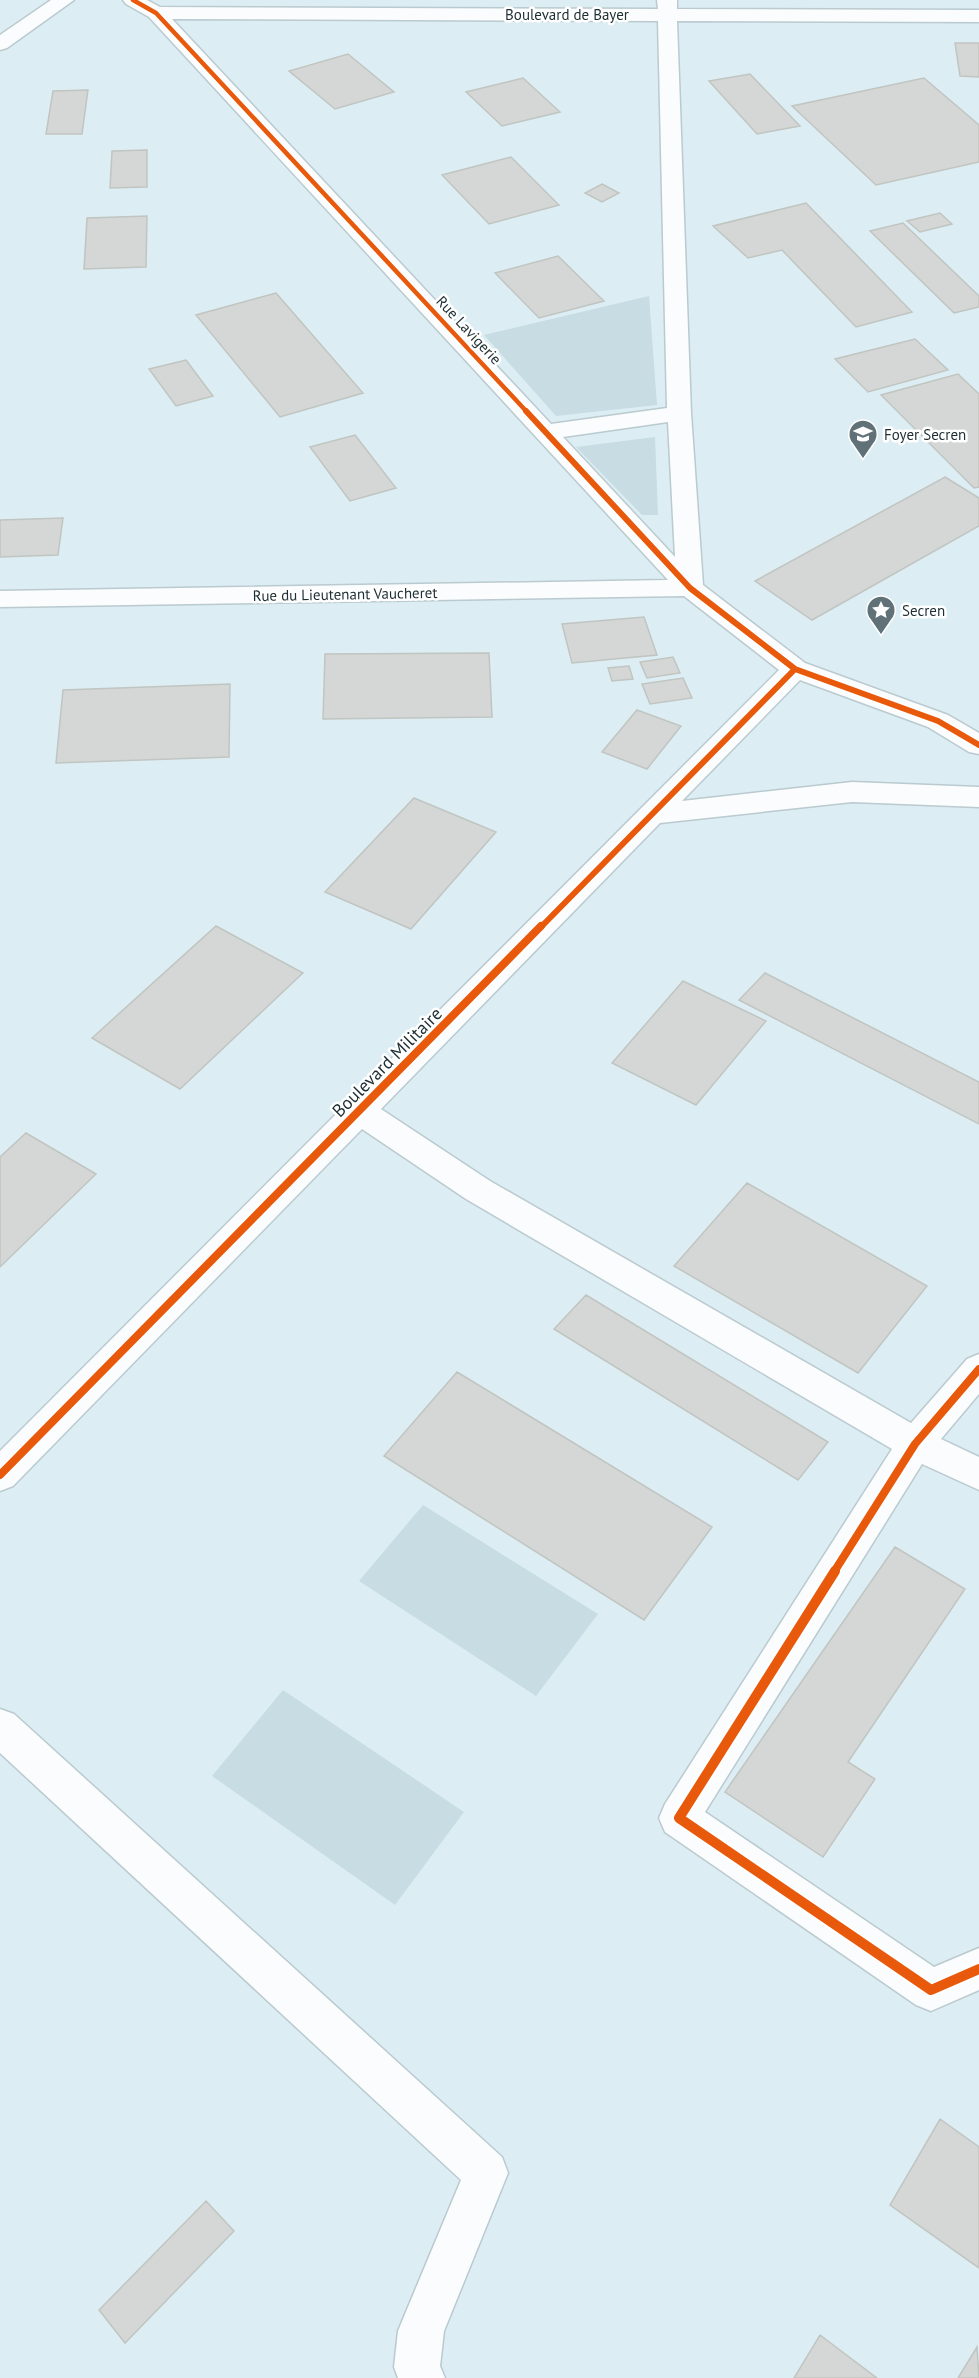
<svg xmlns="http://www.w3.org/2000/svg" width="979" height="2378" viewBox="0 0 979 2378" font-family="'PT Sans',sans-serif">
	<rect width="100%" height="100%" fill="#dceef4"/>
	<path fill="#c7dce3" d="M649,296L657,405L556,416L484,335Z
		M655,437L658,515H642L576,447Z
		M423,1505L598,1614L536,1696L359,1581Z
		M283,1690L464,1812L395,1905L212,1776Z"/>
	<path fill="#d4d7d5" stroke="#c1c5c1" stroke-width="1.5" d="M955,43H979V77L960,76Z
		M348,54L394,92L335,109L289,71Z
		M750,74L800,126L757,134L709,81Z
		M523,78L560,112L502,126L466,92Z
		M924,78L979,125V162L876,185L792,106Z
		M88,90L82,134H46L53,91Z
		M147,150V187L110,188L112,151Z
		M511,157L559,205L489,224L442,175Z
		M602,184L619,193L602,202L585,193Z
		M806,203L912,312L856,327L782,250L748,258L713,226Z
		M940,213L952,224L920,232L907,221Z
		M147,216L146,267L84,269L87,218Z
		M903,223L979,296V307L954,313L870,231Z
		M558,256L604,301L539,318L495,273Z
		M276,293L363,393L280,417L196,315Z
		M915,339L948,370L868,392L835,359Z
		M186,360L213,396L176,406L149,369Z
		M958,374L979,394V487L974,488L881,395Z
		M355,435L396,488L350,501L310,447Z
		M945,477L979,498V526L812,620L755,581Z
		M63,518L58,555L0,557V520Z
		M644,617L657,655L572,663L562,624Z
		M489,653L492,717L323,719L325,654Z
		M673,657L680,673L647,678L640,662Z
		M629,666L633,679L612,681L608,668Z
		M683,678L692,698L650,704L642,684Z
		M230,684L229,757L56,763L63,690Z
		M637,710L681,726L647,769L602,752Z
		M414,798L496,832L411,929L325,892Z
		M216,926L303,973L180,1089L92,1038Z
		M765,973L979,1082V1124L739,1000Z
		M683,981L766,1021L696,1105L612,1063Z
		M26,1133L96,1174L0,1267V1157Z
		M747,1183L927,1286L858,1373L674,1266Z
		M586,1295L828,1442L798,1480L554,1329Z
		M457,1372L712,1527L644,1620L384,1456Z
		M895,1547L965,1589L848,1762L875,1779L823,1857L725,1792Z
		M940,2119L979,2147V2268L890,2205Z
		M206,2201L234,2231L125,2343L99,2310Z
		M820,2335L877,2378H794Z
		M977,2347L979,2378H958Z"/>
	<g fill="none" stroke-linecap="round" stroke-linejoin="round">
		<g stroke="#bacacf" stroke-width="3">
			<path id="minor" d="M51,0H74L7,48L0,50V35Z
				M123,0H147L160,7L658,9L657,0H677V9L979,10V22L677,21L691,413L703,585L805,663L948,715L979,733V754L969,752L928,727L800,680L682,801L852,782L979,787V807L852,802L660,823L381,1109L490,1181L911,1423L967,1359L979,1354V1394L941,1439L979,1457V1490L922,1464L705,1812L934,1967L979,1948V1990L931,2011L916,2005L665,1832L659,1818L665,1804L892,1449L466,1199L362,1129L13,1486L0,1491V1451L779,670L684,596L0,607V591L668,580L149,17L126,4ZM172,19L658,21L667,408L551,424ZM668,422L675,557L563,437Z
				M0,1709L14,1714L502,2157L508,2173L444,2331L440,2366L445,2378H398L394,2367L398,2331L461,2180L0,1753Z"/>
		</g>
		<use href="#minor" fill="#fafcfd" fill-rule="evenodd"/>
		<g stroke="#fff" stroke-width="7">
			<path id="cycleway-far3" d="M133,0L156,13L527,412"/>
		</g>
		<g stroke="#fff" stroke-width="9">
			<path id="cycleway-far2" d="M526,411L690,588L795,669L938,721L979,745
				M540,928L795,669"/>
		</g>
		<g stroke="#fff" stroke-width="11">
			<path id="cycleway-far1" d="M0,1475L541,926
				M834,1572L915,1444L979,1369"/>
		</g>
		<g stroke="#fff" stroke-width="14">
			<path id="cycleway" d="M835,1571L679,1818L931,1990L979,1969"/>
		</g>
		<use href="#cycleway-far3" stroke="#e8590c" stroke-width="4.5"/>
		<use href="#cycleway-far2" stroke="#e8590c" stroke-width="6"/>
		<use href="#cycleway-far1" stroke="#e8590c" stroke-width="8"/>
		<use href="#cycleway" stroke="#e8590c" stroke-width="10"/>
	</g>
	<defs>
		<g id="school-pin" transform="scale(1.5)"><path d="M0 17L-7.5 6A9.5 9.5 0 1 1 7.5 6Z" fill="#607177" stroke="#fff"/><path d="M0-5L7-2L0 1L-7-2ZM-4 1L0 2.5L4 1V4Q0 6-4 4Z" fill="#fff"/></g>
		<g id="sight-pin" transform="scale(1.5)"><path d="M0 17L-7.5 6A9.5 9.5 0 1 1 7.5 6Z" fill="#607177" stroke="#fff"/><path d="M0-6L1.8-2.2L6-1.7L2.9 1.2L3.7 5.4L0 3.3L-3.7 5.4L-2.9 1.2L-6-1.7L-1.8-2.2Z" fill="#fff"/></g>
	</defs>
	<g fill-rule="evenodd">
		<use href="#school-pin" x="863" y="434"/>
		<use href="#sight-pin" x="881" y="610"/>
	</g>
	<g text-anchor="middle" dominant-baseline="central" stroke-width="5" stroke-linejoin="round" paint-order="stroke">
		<g font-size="15" fill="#1d2e33" stroke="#fff">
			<text x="567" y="14">Boulevard de Bayer</text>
			<text transform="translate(469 330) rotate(47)">Rue Lavigerie</text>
			<text transform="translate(345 594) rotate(-1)">Rue du Lieutenant Vaucheret</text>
		</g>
		<g font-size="15" fill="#1d2e33" stroke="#fff" text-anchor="start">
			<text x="884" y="434">Foyer Secren</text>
			<text x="902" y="610">Secren</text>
		</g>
		<g font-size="18" fill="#1d2e33" stroke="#fff">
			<text transform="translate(387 1062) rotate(-45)">Boulevard Militaire</text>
		</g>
	</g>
</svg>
